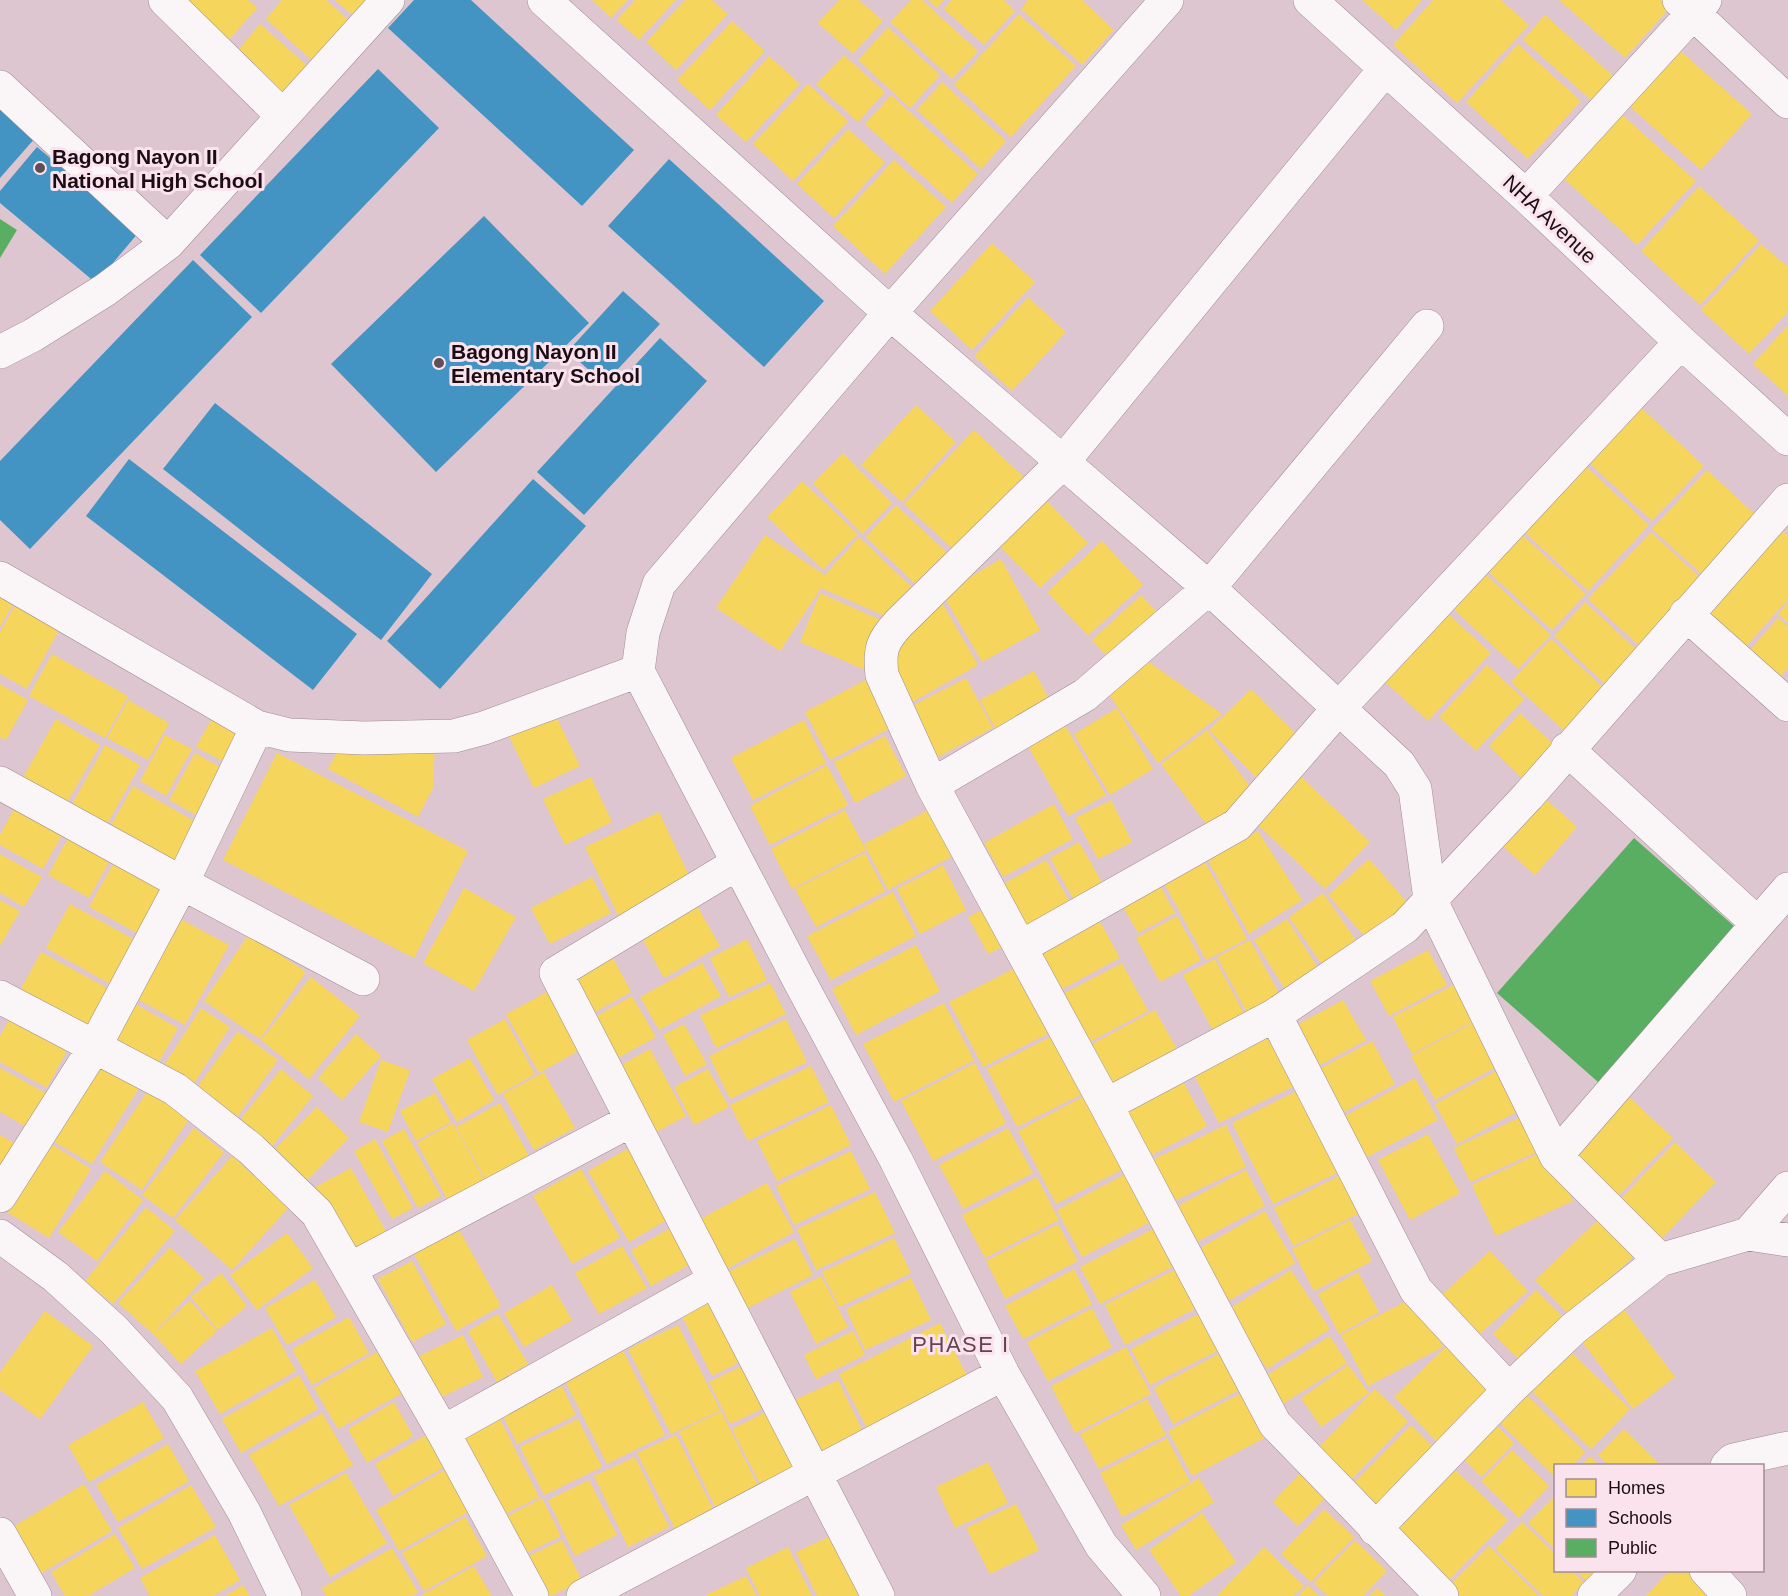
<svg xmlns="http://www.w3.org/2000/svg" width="1788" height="1596" viewBox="0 0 1788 1596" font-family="Helvetica,sans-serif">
	<rect width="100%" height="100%" fill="#ddc6d0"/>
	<path fill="#f6d55c" d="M175,0H248L257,8L225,44Z
		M282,0H326L354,25L318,66L266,19Z
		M335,0H377L359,21Z
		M592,0H628L611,18Z
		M635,0H676L639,40L617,20Z
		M685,0H712L728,14L676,70L646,42Z
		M839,0H859L883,21L853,54L818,23Z
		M911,0H922L978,51L952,79L890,22Z
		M928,0H944L937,8Z
		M952,0H1004L1015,11L984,45L944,9Z
		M1028,0H1082L1114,30L1082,65L1021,9Z
		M1362,0H1422L1396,30Z
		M1433,0H1501L1529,25L1457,103L1393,45Z
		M1559,0H1671L1674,3L1625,58Z
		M1019,14L1076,66L1011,137L954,85Z
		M1545,15L1613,76L1591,100L1523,40Z
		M732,21L765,51L710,110L677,80Z
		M260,24L310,68L283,99L233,56Z
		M888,27L940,75L910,108L858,60Z
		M1518,44L1581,101L1528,159L1466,102Z
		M1677,48L1752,114L1701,170L1627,104Z
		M844,55L885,92L858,122L816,84Z
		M769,56L800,84L746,142L716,115Z
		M942,82L1006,141L981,169L917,110Z
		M808,84L848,121L793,181L753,144Z
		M891,95L978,174L952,203L865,124Z
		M1620,113L1696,181L1637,245L1563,178Z
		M848,129L885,162L834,218L797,184Z
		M894,160L946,207L885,274L833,226Z
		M1699,186L1759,240L1700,305L1641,251Z
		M992,243L1035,282L972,350L930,311Z
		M1761,244L1788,267V312L1749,354L1701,310Z
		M1028,297L1066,332L1012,391L974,356Z
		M1788,325V396L1753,364Z
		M1636,403L1704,466L1652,521L1585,459Z
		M916,405L956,442L902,502L861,465Z
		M974,430L1033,486L964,559L904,504Z
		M843,453L892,503L862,534L813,483Z
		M1579,460L1649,525L1588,591L1518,526Z
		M1707,470L1763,522L1709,581L1652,529Z
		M802,481L858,534L823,570L767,517Z
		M1042,496L1088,543L1040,588L995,541Z
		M896,505L956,561L925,593L866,537Z
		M1771,521L1788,536V599L1741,652L1693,609Z
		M1517,530L1586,594L1552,630L1483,567Z
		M1651,532L1707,584L1645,651L1588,599Z
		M765,535L825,575L859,537L922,597L898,622L821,588L780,651L716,608Z
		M1102,541L1143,585L1088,636L1047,592Z
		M1001,559L1040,630L982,662L942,593Z
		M1482,571L1551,635L1518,669L1450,606Z
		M0,581L20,592L0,627Z
		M820,593L883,621L863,669L800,642Z
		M21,595L65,619L27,689L0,674V632Z
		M1141,595L1164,620L1115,665L1092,640Z
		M940,599L978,665L907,705L890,669L901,646Z
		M1585,602L1641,654L1609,688L1554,636Z
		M1788,602V623L1778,614Z
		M1446,612L1491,653L1428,721L1383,680Z
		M1778,618L1788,626V668L1773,685L1743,658Z
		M1551,639L1610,694L1570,736L1511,682Z
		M52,654L128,696L105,738L29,696Z
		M1149,662L1222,714L1158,763L1107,692Z
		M1487,665L1524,699L1476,751L1439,717Z
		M1034,671L1054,708L1000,737L980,700Z
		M873,676L898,724L830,760L805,712Z
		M966,678L993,728L932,760L904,710Z
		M0,684L28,700L6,740L0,737Z
		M1251,689L1305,743L1263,784L1209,730Z
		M128,700L169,723L148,760L107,738Z
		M1117,708L1153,769L1110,795L1074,734Z
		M553,710L580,766L534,788L507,732Z
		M216,711L252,732L233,767L196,747Z
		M1520,713L1554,745L1523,779L1489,746Z
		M1059,715L1106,795L1068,816L1022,736Z
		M56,719L100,745L64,808L20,783Z
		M804,720L826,763L753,800L731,758Z
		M1207,730L1258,797L1212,832L1161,764Z
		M165,735L192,749L166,796L140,781Z
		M885,736L906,776L855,803L834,762Z
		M344,740L435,743L433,788L418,817L328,769Z
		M105,745L140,765L105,828L70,808Z
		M195,753L229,772L203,819L169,800Z
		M277,753L468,851L414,958L223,860Z
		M827,765L848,805L770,845L750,806Z
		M1297,773L1370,842L1325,889L1252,819Z
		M591,777L612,822L565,845L543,799Z
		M133,786L201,825L174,874L106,835Z
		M1538,792L1577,827L1535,875L1495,839Z
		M21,796L69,822L43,869L0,845V835Z
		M1111,800L1132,842L1098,859L1075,818Z
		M1054,804L1073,839L1003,877L984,843Z
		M930,809L955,855L888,890L864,844Z
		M845,810L866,850L792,889L771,849Z
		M659,812L692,882L619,917L585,847Z
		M73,829L114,853L89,898L48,875Z
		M1258,831L1302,900L1249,934L1208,861Z
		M1079,842L1107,891L1078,907L1050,858Z
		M865,853L885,891L816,927L795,889Z
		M1200,853L1247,939L1206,960L1159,874Z
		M0,854L42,877L24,907L0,893Z
		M116,859L163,885L137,933L89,907Z
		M1369,859L1415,911L1374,947L1328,895Z
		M1046,860L1076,913L1027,939L998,887Z
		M943,865L966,910L920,934L897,889Z
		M592,877L611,913L550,944L531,908Z
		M1157,880L1175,913L1138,933L1119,900Z
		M464,888L516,917L474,991L423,963Z
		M893,892L916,936L831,980L807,936Z
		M1323,893L1358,943L1323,966L1289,917Z
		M693,899L720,946L664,978L637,929Z
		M0,900L20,911L0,946Z
		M70,904L144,945L119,989L46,948Z
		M991,905L1011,943L988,954L968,917Z
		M171,914L229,945L185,1025L126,993Z
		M1177,916L1201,960L1160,982L1136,938Z
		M1098,918L1120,958L1055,993L1033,951Z
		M1287,919L1323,976L1290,997L1254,940Z
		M249,934L306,972L260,1039L204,1001Z
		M747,939L767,980L729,997L710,958Z
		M1250,940L1285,1004L1252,1022L1217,957Z
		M916,945L940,991L856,1035L832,989Z
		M1428,950L1447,985L1389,1016L1370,981Z
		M41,952L118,994L93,1040L16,998Z
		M610,952L631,992L586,1017L564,977Z
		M1215,959L1248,1021L1217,1038L1183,975Z
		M702,963L721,996L659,1030L640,997Z
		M1122,963L1148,1011L1080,1047L1055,998Z
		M1023,964L1057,1029L983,1067L949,1002Z
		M311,977L360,1016L309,1079L261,1040Z
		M1459,982L1479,1018L1412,1054L1393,1017Z
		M770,983L786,1014L716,1048L700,1015Z
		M547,992L580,1050L539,1073L506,1014Z
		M632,996L656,1037L609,1063L586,1022Z
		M128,1000L178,1028L152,1074L102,1046Z
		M1343,1000L1366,1040L1313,1069L1291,1028Z
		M944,1003L974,1060L894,1102L863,1044Z
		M201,1008L230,1027L187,1094L158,1075Z
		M1155,1010L1182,1058L1109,1097L1083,1049Z
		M14,1011L71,1043L47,1088L0,1062V1036Z
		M505,1019L535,1074L498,1095L467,1040Z
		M786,1019L807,1062L730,1099L709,1056Z
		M1478,1020L1502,1064L1435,1100L1411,1056Z
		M684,1024L707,1064L685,1076L663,1035Z
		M1265,1027L1294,1086L1219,1123L1189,1065Z
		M238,1031L278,1060L230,1127L190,1097Z
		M1058,1033L1088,1091L1017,1127L987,1069Z
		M356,1034L381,1056L342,1100L318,1078Z
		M1372,1041L1395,1084L1336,1116L1312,1073Z
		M650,1049L686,1116L649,1136L612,1070Z
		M470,1058L494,1100L457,1122L432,1079Z
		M381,1060L410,1070L388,1132L359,1122Z
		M97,1063L139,1088L92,1164L51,1140Z
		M975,1063L1006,1123L933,1161L901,1101Z
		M811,1066L829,1102L748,1141L730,1105Z
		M0,1068L49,1095L30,1129L0,1112Z
		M281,1069L313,1096L264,1156L231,1131Z
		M708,1069L729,1107L694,1125L674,1087Z
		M1500,1069L1522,1109L1457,1144L1435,1104Z
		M544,1072L575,1128L534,1150L503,1094Z
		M1179,1074L1207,1126L1144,1159L1116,1107Z
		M1415,1078L1438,1120L1365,1158L1343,1117Z
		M149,1089L191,1116L142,1190L100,1162Z
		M1301,1089L1341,1171L1273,1204L1232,1123Z
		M435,1093L451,1122L416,1141L400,1111Z
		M1090,1093L1129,1166L1056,1204L1018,1131Z
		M1629,1097L1673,1138L1617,1197L1573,1156Z
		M500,1103L534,1165L491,1189L456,1127Z
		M831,1105L851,1145L777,1181L757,1141Z
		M317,1107L349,1138L297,1190L265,1159Z
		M1525,1115L1541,1150L1470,1182L1454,1148Z
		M453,1123L486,1183L449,1203L417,1143Z
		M1226,1125L1246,1167L1170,1203L1150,1161Z
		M194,1128L224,1152L173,1218L142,1195Z
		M1008,1128L1033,1173L963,1209L939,1165Z
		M404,1129L441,1196L418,1208L382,1141Z
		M1428,1134L1460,1193L1410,1220L1378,1160Z
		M0,1135L19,1146L0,1180Z
		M375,1139L413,1208L392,1219L354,1151Z
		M45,1140L91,1169L49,1238L2,1209Z
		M1675,1142L1716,1182L1657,1243L1616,1204Z
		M631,1147L672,1217L629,1242L588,1171Z
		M1548,1149L1573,1201L1496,1236L1472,1185Z
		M851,1151L870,1189L794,1225L776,1186Z
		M232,1156L289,1207L232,1270L175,1220Z
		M351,1168L387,1233L347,1255L310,1190Z
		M581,1169L620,1238L572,1264L533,1196Z
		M1133,1170L1158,1218L1082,1257L1057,1210Z
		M1246,1170L1265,1206L1189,1246L1170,1210Z
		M105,1171L143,1200L97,1261L58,1232Z
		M1343,1174L1362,1212L1293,1246L1274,1208Z
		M1037,1177L1059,1220L985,1258L962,1215Z
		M767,1183L794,1232L721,1272L693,1223Z
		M875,1192L895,1233L816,1270L797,1229Z
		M146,1207L175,1231L113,1304L85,1281Z
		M1265,1211L1295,1263L1223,1304L1193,1252Z
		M1601,1217L1636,1254L1570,1316L1535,1280Z
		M1350,1220L1372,1261L1314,1291L1292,1249Z
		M1058,1224L1078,1261L1005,1299L986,1261Z
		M676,1225L696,1261L651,1286L631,1250Z
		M457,1226L501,1306L456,1331L412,1250Z
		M1153,1229L1172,1267L1100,1304L1080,1267Z
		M287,1233L313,1268L257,1310L230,1275Z
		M894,1238L911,1273L839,1307L822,1272Z
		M795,1239L813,1275L744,1310L726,1273Z
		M622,1246L647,1288L599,1314L575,1273Z
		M170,1247L204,1278L155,1332L190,1301L217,1331L181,1364L153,1334L118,1303Z
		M1490,1251L1528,1291L1472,1341L1435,1301Z
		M412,1261L446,1324L412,1342L378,1279Z
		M1182,1266L1202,1305L1125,1345L1105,1305Z
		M1074,1269L1092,1304L1023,1339L1005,1306Z
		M1291,1270L1330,1329L1267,1369L1229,1309Z
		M1358,1272L1379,1312L1339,1334L1318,1294Z
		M221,1273L247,1306L218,1330L191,1297Z
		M821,1276L848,1327L816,1344L790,1292Z
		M911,1278L931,1320L865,1350L846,1309Z
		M315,1280L336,1317L287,1345L265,1308Z
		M552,1285L572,1320L524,1347L504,1313Z
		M1536,1290L1571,1325L1528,1368L1493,1334Z
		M1416,1296L1443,1347L1368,1386L1341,1335Z
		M716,1299L746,1359L712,1376L682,1316Z
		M1092,1308L1112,1347L1048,1381L1027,1342Z
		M1623,1308L1675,1377L1633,1409L1580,1339Z
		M1206,1310L1225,1347L1150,1385L1131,1349Z
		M45,1311L93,1346L40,1419L0,1390V1372Z
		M498,1314L528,1364L497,1382L468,1331Z
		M349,1317L369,1353L312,1385L292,1349Z
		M940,1323L968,1378L867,1428L839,1374Z
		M678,1325L720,1410L671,1434L628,1349Z
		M272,1328L296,1371L220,1414L195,1371Z
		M853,1331L865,1355L816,1379L804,1355Z
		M463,1335L483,1377L431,1402L411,1360Z
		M1330,1336L1347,1363L1281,1405L1264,1377Z
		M1448,1345L1498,1397L1444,1449L1394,1397Z
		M1565,1346L1630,1409L1591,1449L1526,1386Z
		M1126,1347L1151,1394L1075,1433L1051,1386Z
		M384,1348L408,1390L338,1429L314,1388Z
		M1228,1349L1247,1386L1173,1424L1154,1388Z
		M623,1350L665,1435L607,1464L564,1379Z
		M752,1361L773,1404L730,1424L709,1382Z
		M1348,1365L1369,1393L1321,1427L1301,1398Z
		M299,1375L318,1409L241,1453L222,1419Z
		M838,1380L865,1436L814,1460L786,1404Z
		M562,1386L576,1415L517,1444L503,1416Z
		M1375,1389L1408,1421L1347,1484L1314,1452Z
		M1245,1391L1268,1436L1192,1476L1168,1431Z
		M1524,1392L1585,1452L1572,1466H1556V1478L1496,1419Z
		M1147,1399L1166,1435L1099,1469L1080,1434Z
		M143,1402L164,1438L89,1482L68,1445Z
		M394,1402L413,1436L367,1463L348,1429Z
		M776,1407L804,1465L761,1486L732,1429Z
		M721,1411L760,1490L717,1511L679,1432Z
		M322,1413L353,1465L279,1506L249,1455Z
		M1487,1416L1514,1443L1481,1477L1454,1449Z
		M500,1419L539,1497L493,1520L454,1442Z
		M578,1419L602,1467L544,1495L520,1447Z
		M1411,1425L1442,1456L1379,1520L1347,1490Z
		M1624,1429L1661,1466H1609L1598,1455Z
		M435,1430L453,1462L393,1496L375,1464Z
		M676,1435L715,1513L676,1531L637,1453Z
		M1167,1438L1190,1482L1122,1517L1100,1473Z
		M168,1444L189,1481L118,1522L96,1485Z
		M1512,1450L1549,1486L1519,1518L1481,1481Z
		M1590,1456L1600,1466H1581Z
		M635,1457L669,1527L628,1547L594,1476Z
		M988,1462L1008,1503L955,1528L936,1487Z
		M1449,1464L1508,1520L1448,1581L1390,1525Z
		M453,1465L477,1507L399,1551L376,1510Z
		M1302,1471L1327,1496L1298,1526L1273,1502Z
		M346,1473L387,1543L330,1577L289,1505Z
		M1199,1478L1214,1502L1136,1550L1121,1525Z
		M589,1480L617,1535L575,1556L548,1500Z
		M84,1484L112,1531L40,1574L11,1528Z
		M191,1485L216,1527L142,1569L118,1528Z
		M1556,1495V1550L1528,1523Z
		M542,1498L561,1536L516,1558L498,1521Z
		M1016,1504L1039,1550L990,1574L966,1528Z
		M1324,1509L1354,1537L1311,1582L1281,1554Z
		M1202,1513L1236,1562L1188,1596H1181L1149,1550Z
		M465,1517L487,1556L424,1591L402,1553Z
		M1522,1522L1556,1555V1570H1572L1584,1583L1571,1596H1543L1495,1549Z
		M837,1533L868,1596H817L796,1552Z
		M115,1534L135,1568L88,1596H65L51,1572Z
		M215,1535L240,1580L213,1596H150L140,1578Z
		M562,1540L582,1581L551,1596H538L520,1560Z
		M1355,1540L1387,1571L1363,1596H1328L1314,1583Z
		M1489,1546L1539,1596H1461L1450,1585Z
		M788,1547L812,1596H760L746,1568Z
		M1264,1547L1304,1586L1293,1596H1217Z
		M392,1548L418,1592L411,1596H326L322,1588Z
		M474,1566L492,1596H420Z
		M1576,1570H1596L1586,1581Z
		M1670,1570H1699L1716,1596H1646Z
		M746,1576L757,1596H704Z
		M243,1585L250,1596H225Z
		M1308,1585L1319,1596H1298Z
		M1377,1588L1386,1596H1369Z"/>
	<path fill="#4393c3" d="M414,0H471L634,150L582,206L388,28Z
		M378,69L439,128L261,313L200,255Z
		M0,106L36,137L0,178Z
		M37,147L139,232L96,283L0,203V191Z
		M669,159L824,301L764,367L608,226Z
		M484,216L589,323L436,472L331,364Z
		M193,260L252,317L30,549L0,520V461Z
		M623,291L660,324L604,384L568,351Z
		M660,338L707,381L584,515L537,472Z
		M215,403L432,574L381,640L163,469Z
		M129,459L357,634L313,690L86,516Z
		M533,479L586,526L440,689L387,641Z"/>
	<path fill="#5aae61" d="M0,219L17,230L0,258Z
		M1634,838L1735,927L1598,1082L1497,993Z"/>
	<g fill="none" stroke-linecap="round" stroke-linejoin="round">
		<g stroke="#9d8c94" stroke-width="34">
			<path id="minor" d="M165,0L283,116
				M544,0L890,313L1209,588L1399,764L1415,789L1430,899L1556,1156L1660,1260
				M1310,0L1526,196L1681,342L1788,439
				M1679,0L1788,102
				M1385,69L1062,463L899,623C882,641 879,650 882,675L932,785L1106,1105L1275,1424L1442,1596
				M0,87L168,243
				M1526,196L1705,0
				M0,352L33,335L105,290L168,243L388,0
				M0,578L257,727L289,735L364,738L454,736L484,728L638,671
				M1686,614L1788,705
				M1567,749L1757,923
				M0,783L182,883L363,979
				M932,785L1085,695L1209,588L1427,326
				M738,863L556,973L878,1596
				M1021,947L1237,825L1338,709L1681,342
				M0,997L175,1089L251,1149L317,1213L443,1432L532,1596
				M1275,1015L1416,1290L1509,1390
				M1106,1105L1275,1015L1405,927L1528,796L1788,500
				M1556,1156L1788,889
				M0,1196L94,1048L182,883L257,727
				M1748,1234L1788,1188
				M0,1236L56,1277L114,1330L177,1398L244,1512L285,1596
				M350,1269L632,1120
				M443,1432L715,1280
				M1727,1466L1733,1460L1788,1448
				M1375,1529L1509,1390L1573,1329L1660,1260L1748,1234L1788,1240
				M0,1534L35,1596
				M1706,1570L1730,1596
				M583,1596L1003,1374
				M1144,1596L1101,1545L1003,1374L896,1160L800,982L638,671L643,633L659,584L890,313L1167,0
				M1594,1596L1620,1570"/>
		</g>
		<use href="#minor" stroke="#faf6f8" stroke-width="33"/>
	</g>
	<g fill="#604e56" stroke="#fae3ed" stroke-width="2">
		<circle cx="40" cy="168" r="6"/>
		<circle cx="439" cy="363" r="6"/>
	</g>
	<g text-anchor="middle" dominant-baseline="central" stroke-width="6" stroke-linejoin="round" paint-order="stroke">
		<g font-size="21" font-weight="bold" fill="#1c0d14" stroke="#fae3ed" text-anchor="start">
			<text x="52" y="156">Bagong Nayon II<tspan x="52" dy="24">National High School</tspan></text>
			<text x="451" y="351">Bagong Nayon II<tspan x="451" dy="24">Elementary School</tspan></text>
		</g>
		<g font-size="21" fill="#1c0d14" stroke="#fae3ed">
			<text transform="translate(1550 219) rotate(43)">NHA Avenue</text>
		</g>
		<g font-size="22" letter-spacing="1.5" fill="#664253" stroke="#fae3ed">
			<text x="961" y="1344">PHASE I</text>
		</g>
	</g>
	<rect x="1554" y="1464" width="210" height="108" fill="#fae3ed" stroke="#a18d96" stroke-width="1.5"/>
	<rect x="1566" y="1479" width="30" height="18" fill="#f6d55c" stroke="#a18d96" stroke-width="1.5"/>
	<text x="1608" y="1494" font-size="18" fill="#1c0d14">Homes</text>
	<rect x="1566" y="1509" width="30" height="18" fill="#4393c3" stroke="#a18d96" stroke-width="1.5"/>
	<text x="1608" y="1524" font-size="18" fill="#1c0d14">Schools</text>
	<rect x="1566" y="1539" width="30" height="18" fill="#5aae61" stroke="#a18d96" stroke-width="1.5"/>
	<text x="1608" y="1554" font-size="18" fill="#1c0d14">Public</text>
</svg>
